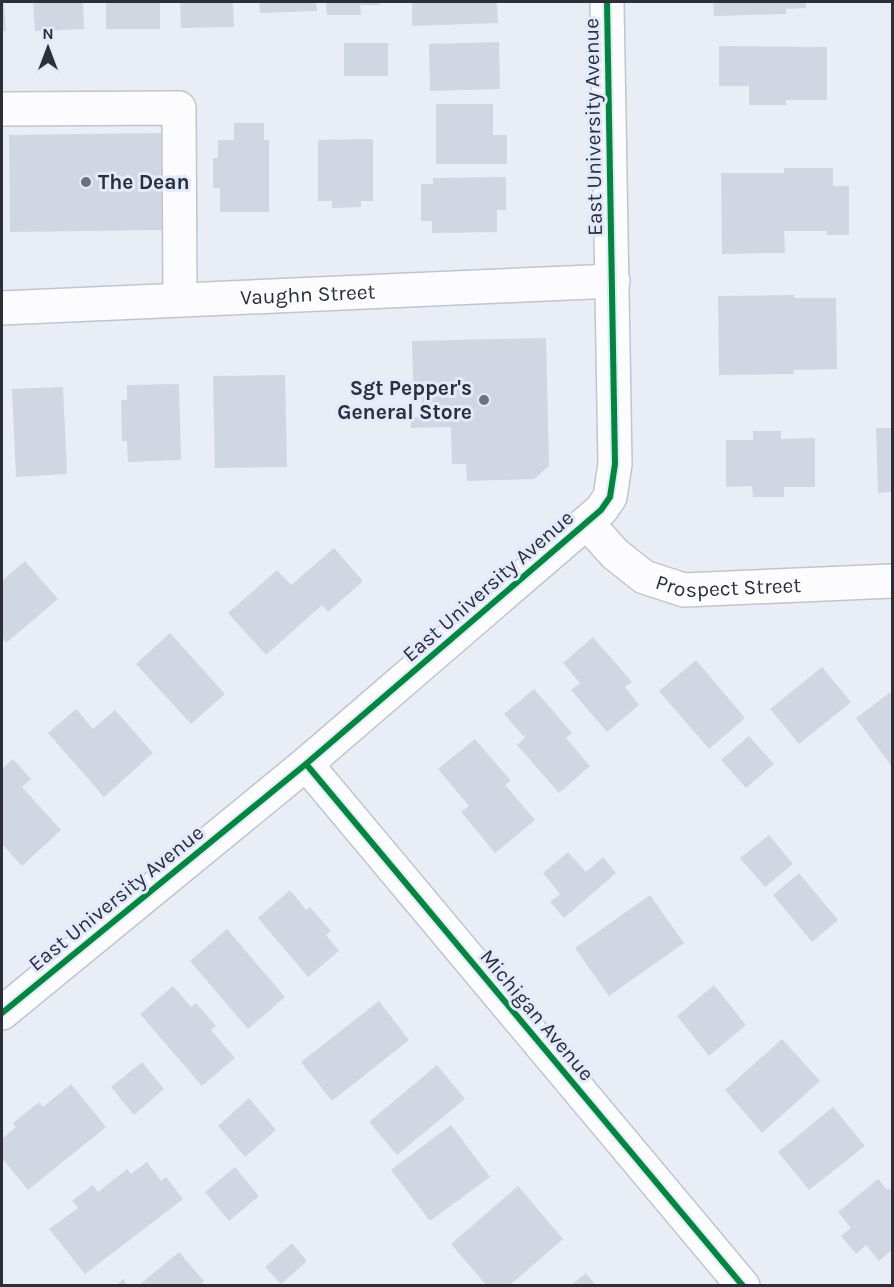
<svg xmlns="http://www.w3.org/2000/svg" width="894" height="1287" viewBox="0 0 894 1287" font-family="Karla,sans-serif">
	<rect width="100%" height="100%" fill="#e9edf6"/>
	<path fill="#d1d6e3" d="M2,2H4L6,31L2,32Z
		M33,2H83L84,29L35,31Z
		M106,2H160V29H106Z
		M180,2H233L234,27L181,28Z
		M259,2H316L317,11L260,13Z
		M326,2H380V5H360L361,15H327Z
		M412,2H497L498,23L412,26Z
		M713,2H806V8L786,9V14L714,16Z
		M499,42L500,89L430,91L429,44Z
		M344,43H388V76H344Z
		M719,46L827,47V100H786V105H749V86H719Z
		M436,104H493V135H507V164H436Z
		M234,123H264V140H269V212H220V188H213V158H218V140H234Z
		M161,133L163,230L10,232L9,135Z
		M373,139V201H361V207L332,208V201H318V140Z
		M784,168H833V186H849V235H827V231H784L785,253L722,254L721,173H784Z
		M506,177V210H497V232L432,233V221H421V184H433V178Z
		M794,295V298H836L837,369L794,370V374L719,375L718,296Z
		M546,338L549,466L534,479L467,481L466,464H452L451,427L411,428V418L422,417L421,382H413L412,341Z
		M285,375L287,467L215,468L213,376Z
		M179,384L181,460L128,462L127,441H122L121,400H127V385Z
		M63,387L67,474L16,477L12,389Z
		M876,428H892V492L878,493Z
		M753,431H781V439L815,438V487H784V497H753L752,486L726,487V440H753Z
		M334,548L363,581L328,612L322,605L266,655L228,613L277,570L291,585Z
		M25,561L58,599L6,643L2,637V581Z
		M170,633L225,694L191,724L136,664Z
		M593,637L632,682L625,687L639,705L607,732L571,690L580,683L563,663Z
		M696,660L745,718L709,749L659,691Z
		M822,667L851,702L799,744L770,709Z
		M534,689L572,733L566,738L590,766L559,793L517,745L525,738L504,714Z
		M892,691V767L856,718Z
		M76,709L93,729L115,710L153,753L104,797L48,733Z
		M749,736L774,764L746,788L721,760Z
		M475,739L511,781L505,785L535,820L495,853L461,812L469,806L438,769Z
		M13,759L31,779L22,787L61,830L22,866L2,844V769Z
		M769,835L793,864L765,887L740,858Z
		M568,852L586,872L603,857L616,873L564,918L550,902L560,894L543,873Z
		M799,873L838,920L812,942L773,895Z
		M290,890L306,910L310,907L331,931L326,935L339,951L308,977L258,918Z
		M650,895L684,943L609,996L575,948Z
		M227,929L285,997L248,1029L190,961Z
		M714,985L746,1025L709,1056L677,1016Z
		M173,986L191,1007L196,1003L216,1026L211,1030L235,1058L202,1086L140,1014Z
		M379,1001L409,1040L332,1101L301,1062Z
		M782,1039L820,1081L762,1133L725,1090Z
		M142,1062L164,1089L134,1115L111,1087Z
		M437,1065L465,1099L397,1155L369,1122Z
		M71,1084L106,1127L28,1190L2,1158V1139L16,1127L13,1123L39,1102L43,1107Z
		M249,1098L276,1130L245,1157L218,1126Z
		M833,1107L865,1146L809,1190L778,1152Z
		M451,1125L490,1177L430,1221L391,1170Z
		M147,1162L161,1181L166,1177L183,1199L85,1274L49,1229L78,1208L72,1201L93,1185L98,1192L127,1169L131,1174Z
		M235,1167L259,1196L229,1221L205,1192Z
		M878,1179L887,1190L889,1188L892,1192V1250L879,1261L866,1245L856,1254L841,1236L851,1228L838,1212Z
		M518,1186L563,1239L509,1286H487L451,1244Z
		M292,1243L307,1261L281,1284L265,1267Z
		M179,1252L204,1281L199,1286H138Z
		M586,1273L596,1286H570Z
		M123,1279L128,1286H116Z"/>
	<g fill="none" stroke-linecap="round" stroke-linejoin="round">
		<g stroke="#c1c4cd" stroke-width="36">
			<g id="minor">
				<path d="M2,109L179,108L180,300"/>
				<path id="s1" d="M2,308L613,281"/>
				<path id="s2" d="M587,523L615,554L644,577L684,590L892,581"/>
				<path d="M306,764L743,1286"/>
				<path d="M2,1013L306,764L601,510L610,497L615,464L607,2"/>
			</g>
		</g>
		<use href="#minor" stroke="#fcfcfe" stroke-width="33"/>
		<g stroke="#e3eafc" stroke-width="10">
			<path id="cycleway" d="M306,764L743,1286
				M2,1013L306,764L601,510L610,497L615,464L607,2"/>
		</g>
		<use href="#cycleway" stroke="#00873e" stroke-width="6"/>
	</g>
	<g fill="#6e727a" stroke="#e3eafc" stroke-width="2">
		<circle cx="86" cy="182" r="6"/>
		<circle cx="484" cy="400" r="6"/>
	</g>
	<g text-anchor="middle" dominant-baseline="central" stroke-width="6" stroke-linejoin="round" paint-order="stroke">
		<g font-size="21" fill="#2c2f37" stroke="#e3eafc">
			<text transform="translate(593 127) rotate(-91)">East University Avenue</text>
			<text stroke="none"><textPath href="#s1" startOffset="306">Vaughn Street</textPath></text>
			<text stroke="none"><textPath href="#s2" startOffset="165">Prospect Street</textPath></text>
			<text transform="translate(488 586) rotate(-41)">East University Avenue</text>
			<text transform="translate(116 898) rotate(-39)">East University Avenue</text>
			<text transform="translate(537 1015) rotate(50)">Michigan Avenue</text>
		</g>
		<g font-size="21" font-weight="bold" fill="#2c2f37" stroke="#e3eafc" text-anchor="start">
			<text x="98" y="182">The Dean</text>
			<text x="472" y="388" text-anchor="end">Sgt Pepper's<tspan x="472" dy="24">General Store</tspan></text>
		</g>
	</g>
	<rect width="894" height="1287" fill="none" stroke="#2c2f37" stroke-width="6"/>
	<g transform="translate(48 48)" stroke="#e3eafc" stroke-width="4.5" paint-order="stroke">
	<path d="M0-4.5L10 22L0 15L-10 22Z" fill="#2c2f37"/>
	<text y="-9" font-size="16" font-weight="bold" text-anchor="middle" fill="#2c2f37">N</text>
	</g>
</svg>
